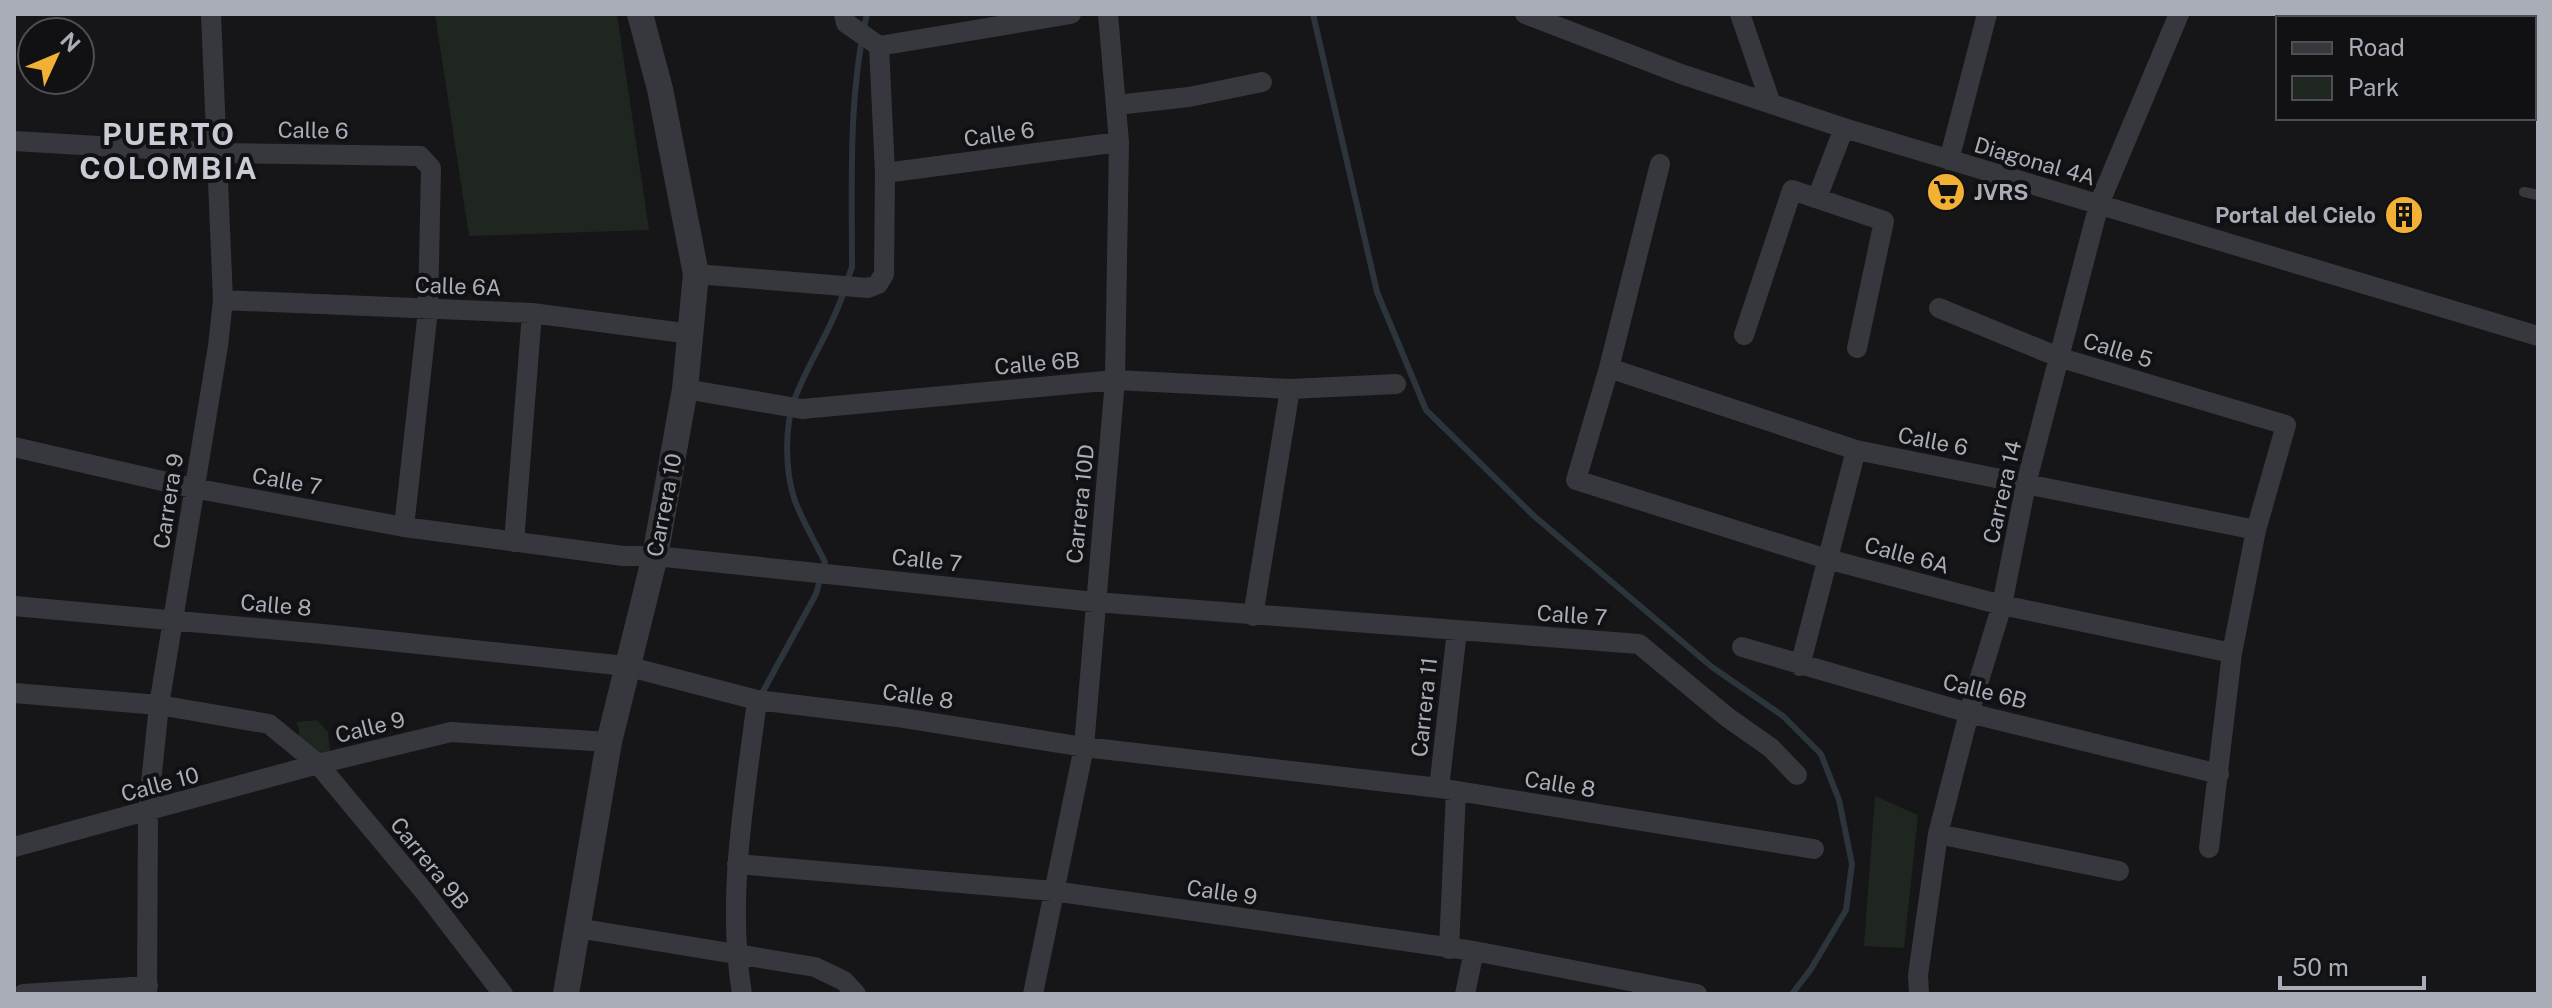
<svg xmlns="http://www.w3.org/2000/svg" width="2552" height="1008" viewBox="0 0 2552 1008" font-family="'Public Sans',sans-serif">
	<rect width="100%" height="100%" fill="#161618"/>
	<path fill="#1e261f" d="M435,14H617L649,230L469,236Z
		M317,720L328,732L331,762L298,760L299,729L296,722Z
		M1875,796L1918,815L1904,948L1864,946Z"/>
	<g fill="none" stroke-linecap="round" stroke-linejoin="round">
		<path stroke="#2c353c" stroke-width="6" d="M1313,14L1377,292L1426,410L1534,516L1712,667L1783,716L1821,754L1839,800L1852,864L1846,910L1811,969L1792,994
			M847,281L852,267C852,182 848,97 867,14
			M760,697L816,594L825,562C815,542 803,522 795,501C785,472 784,427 795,398C809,361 832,329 844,291"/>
		<path stroke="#37383d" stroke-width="10" d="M2524,192L2538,195"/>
		<path stroke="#37383d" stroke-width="20" d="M844,14L846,23L879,46
			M1525,14L1681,74L1844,128L2538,336
			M1740,14L1771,104
			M879,46L1071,14
			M1116,105L1189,97L1262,82
			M14,141L218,153L420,156L431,168L428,310L404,527
			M1949,160L1987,14
			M1660,164L1609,368L1576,480L1827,559L2002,605L2232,653
			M885,173L1119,142
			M1817,198L1844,128
			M696,274L868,288L878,284L884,274L885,173L879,46
			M223,300L532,313L691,334
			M1939,308L2061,358L2286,425L2256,530L2232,653L2209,848
			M1744,335L1792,190L1884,221L1857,348
			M1609,368L1856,450L2256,530
			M685,389L802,409L1115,380L1290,389L1396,384
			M14,447L193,488L404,527L623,556H655L1095,602L1639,644L1727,717L1771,748L1797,775
			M514,542L532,313
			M14,606L323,634L626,666L757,700L897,717L1084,747L1439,788L1814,849
			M1253,616L1290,389
			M1742,647L1969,713L2219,774
			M1800,666L1856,450
			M14,693L159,705L269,724L318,764L451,732L609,742
			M1439,788L1457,631
			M1938,834L2119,871
			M14,847L318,764L423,890L503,994
			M737,864L1053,891L1474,951L1697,994
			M577,928L815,967L844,981L856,994
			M1449,949L1456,791
			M23,994L148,986
			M147,994L148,812L159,705L218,346L223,300L211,14
			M742,994C726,896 745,797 757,700
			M1033,994L1084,747L1115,380L1119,142L1108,14
			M1465,994L1474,951
			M1919,994L1918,975L1938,834L1969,713L2002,605L2026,484L2099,204L2179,14"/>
		<path stroke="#37383d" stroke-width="26" d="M566,994L609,742L655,556L685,389L696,274L660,89L640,14"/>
	</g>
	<defs>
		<g id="supermarket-disc" transform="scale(2)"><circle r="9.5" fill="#f2b134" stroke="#111113"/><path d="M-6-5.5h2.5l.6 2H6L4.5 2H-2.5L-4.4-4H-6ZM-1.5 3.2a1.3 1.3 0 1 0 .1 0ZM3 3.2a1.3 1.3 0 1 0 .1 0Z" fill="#111"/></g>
		<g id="building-disc" transform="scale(2)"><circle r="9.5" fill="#f2b134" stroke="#111113"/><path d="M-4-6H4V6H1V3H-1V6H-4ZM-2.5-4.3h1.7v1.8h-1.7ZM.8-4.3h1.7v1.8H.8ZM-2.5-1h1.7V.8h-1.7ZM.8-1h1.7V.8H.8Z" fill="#111"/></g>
	</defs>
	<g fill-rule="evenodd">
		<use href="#supermarket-disc" x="1946" y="192"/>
		<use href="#building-disc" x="2404" y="215"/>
	</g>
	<g text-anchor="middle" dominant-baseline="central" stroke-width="8" stroke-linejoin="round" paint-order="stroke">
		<g font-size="22" fill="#a8adb8" stroke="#111113">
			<text transform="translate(313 130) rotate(1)">Calle 6</text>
			<text transform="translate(999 134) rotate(-8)">Calle 6</text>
			<text transform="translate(2035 161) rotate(16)">Diagonal 4A</text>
			<text transform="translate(458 286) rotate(2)">Calle 6A</text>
			<text transform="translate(2118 350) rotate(17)">Calle 5</text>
			<text transform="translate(1037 363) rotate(-5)">Calle 6B</text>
			<text transform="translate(1933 441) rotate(11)">Calle 6</text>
			<text transform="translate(287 481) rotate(10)">Calle 7</text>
			<text transform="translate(2002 492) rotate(-77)">Carrera 14</text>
			<text transform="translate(168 501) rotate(-81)">Carrera 9</text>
			<text transform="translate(1080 504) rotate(-84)">Carrera 10D</text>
			<text transform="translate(664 505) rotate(-79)">Carrera 10</text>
			<text transform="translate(1907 555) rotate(15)">Calle 6A</text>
			<text transform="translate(927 560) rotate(6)">Calle 7</text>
			<text transform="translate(276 605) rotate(5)">Calle 8</text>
			<text transform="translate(1572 615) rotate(4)">Calle 7</text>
			<text transform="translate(1985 691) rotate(14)">Calle 6B</text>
			<text transform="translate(918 696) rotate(8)">Calle 8</text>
			<text transform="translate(1424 707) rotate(-84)">Carrera 11</text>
			<text transform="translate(370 727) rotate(-14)">Calle 9</text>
			<text transform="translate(160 784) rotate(-15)">Calle 10</text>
			<text transform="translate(1560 784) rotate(9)">Calle 8</text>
			<text transform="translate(430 863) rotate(51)">Carrera 9B</text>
			<text transform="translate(1222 892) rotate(8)">Calle 9</text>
		</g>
		<g font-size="22" font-weight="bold" fill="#a8adb8" stroke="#111113" text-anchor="start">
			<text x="1974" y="192">JVRS</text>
			<text x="2376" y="215" text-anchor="end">Portal del Cielo</text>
		</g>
		<g font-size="30" font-weight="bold" letter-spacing="2" fill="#c9ccd4" stroke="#111113">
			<text x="169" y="134">PUERTO<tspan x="169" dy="34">COLOMBIA</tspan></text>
		</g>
	</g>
	<rect width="2552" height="1008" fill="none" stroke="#a8adb8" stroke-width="32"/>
	<rect x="2276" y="16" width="260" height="104" fill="#111113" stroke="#4d4f55" stroke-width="2"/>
	<rect x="2292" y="42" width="40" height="12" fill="#37383d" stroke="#4d4f55" stroke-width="2"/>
	<text x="2348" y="56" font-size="24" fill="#a8adb8">Road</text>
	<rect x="2292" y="76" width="40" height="24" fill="#1e261f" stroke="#4d4f55" stroke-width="2"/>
	<text x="2348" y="96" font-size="24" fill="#a8adb8">Park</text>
	<g transform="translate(56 56) rotate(46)"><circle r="38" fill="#111113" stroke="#4d4f55" stroke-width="2"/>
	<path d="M0-6L14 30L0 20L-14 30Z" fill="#f2b134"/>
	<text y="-12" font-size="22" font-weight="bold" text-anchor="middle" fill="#a8adb8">N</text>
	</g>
	<path d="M2280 976v12h144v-12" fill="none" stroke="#a8adb8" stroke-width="4"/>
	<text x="2292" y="976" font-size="24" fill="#a8adb8" stroke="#111113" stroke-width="6" paint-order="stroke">50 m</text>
</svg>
